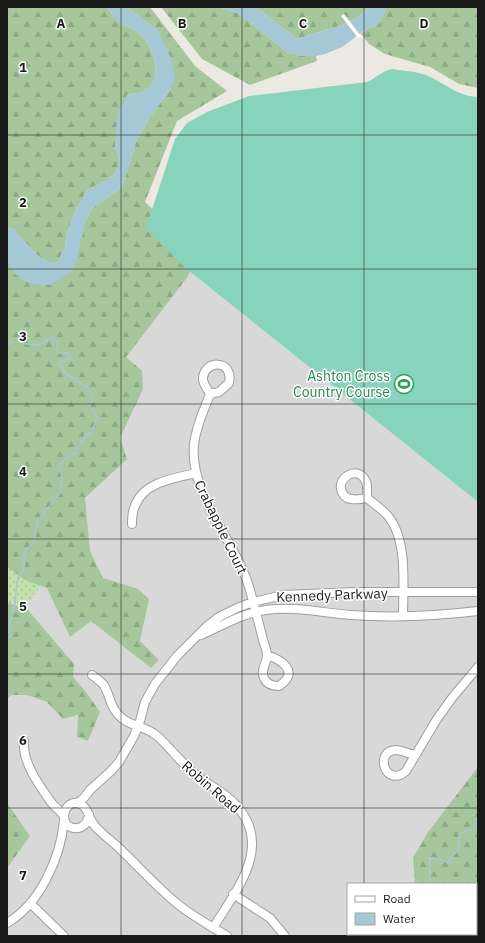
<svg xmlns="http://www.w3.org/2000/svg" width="485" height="943" viewBox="0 0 485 943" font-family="'IBM Plex Sans',sans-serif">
	<defs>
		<pattern id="grass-dots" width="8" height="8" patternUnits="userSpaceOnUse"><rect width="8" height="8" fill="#c3e1ac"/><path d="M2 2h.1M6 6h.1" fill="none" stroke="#a7c093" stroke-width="1.8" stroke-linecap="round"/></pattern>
		<pattern id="forest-firs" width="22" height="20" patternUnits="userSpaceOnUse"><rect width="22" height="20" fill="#a5c79b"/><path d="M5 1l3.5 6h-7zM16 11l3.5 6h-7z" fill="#8daa85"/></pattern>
	</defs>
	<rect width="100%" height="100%" fill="#ece9e2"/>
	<path fill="#d9d8d8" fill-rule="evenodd" d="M183,266L478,502V936H7V488ZM348,884H476V934H348Z"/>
	<path fill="url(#grass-dots)" d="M7,567L25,580L41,586L28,602V610L9,603L7,590Z"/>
	<path fill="url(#forest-firs)" d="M7,7H107C111,13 115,19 121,23C129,28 138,31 144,38C156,52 163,83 142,92C138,93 132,94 127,95L115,146L120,161L115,174L104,182L88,189L77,208L67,232L65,247L58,262L50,263L37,255L13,229L7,227Z
		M127,7H150L195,66L227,91L177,121L145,202L162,218L192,269L186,279L126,357L142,371L143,389L120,438L127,459L85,498L90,551L103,578L138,589L149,599L140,641L159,660L151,668L91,621L70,637L47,588L25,580L7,567V260L51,285L86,221L91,209L122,187L137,139L150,117L171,88L158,31Z
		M161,7H218L238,13L287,52L302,56H316L317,61L250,85L202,59Z
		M256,7H368L359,17L342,25L297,39Z
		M388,7H478V88L459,84L430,67L385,54L369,44L361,34L368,28L377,26Z
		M9,603L28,610L74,664L73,677L86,692L100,712L88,741L77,737L78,715L63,719L47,702L27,695H11L7,699V604Z
		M478,767V885L476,888V884H415L413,858L428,832Z
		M7,803L30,836L7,868Z
		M362,934H451L453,936H362Z"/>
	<path fill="#87d3bb" d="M392,69C403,71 415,71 426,75C443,82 459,97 478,97V502L183,266L146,228L175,139L187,123L207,112L249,96L367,82C376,78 382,71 392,69Z"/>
	<path fill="#a6c7d5" d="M107,7H127L158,31L172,60L175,76L171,88L150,117L137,139L122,187L91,209L86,221L74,269L51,285L31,284L21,279L15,274L7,260V227L13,229L37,255L50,263L58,261L65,247L67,232L77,208L88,189L104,182L115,174L120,161L115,146L116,129L119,111L127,95C132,94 138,93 142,92C163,83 156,51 144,38C138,31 129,28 121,23C115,19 111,13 107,7Z
		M218,7H256L297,39L342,25L359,17L368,7H388L377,26L368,28L342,47L325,54L316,56H302L287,52L238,13Z"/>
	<path fill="#fff" d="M344,14L361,36L358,38L341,16Z"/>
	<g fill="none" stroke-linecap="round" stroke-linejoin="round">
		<path stroke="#a6c7d5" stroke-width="1.5" d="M7,268L12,264
			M7,345L13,342
			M7,639L11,636L9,627L15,603L17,582L24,568V553L34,542L37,522L60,493L62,476L59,467L65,459L75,453L85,436L93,431L97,416L89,406L93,401L90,389L65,373L59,362L70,359L68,353H58L57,342L53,337L39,345L26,344
			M478,793V797
			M430,884V858L448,862L458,850L460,833L474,829L478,815
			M376,936L377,934"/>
		<g stroke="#9f9f9f" stroke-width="10">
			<path id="minor" d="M210,394C208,390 204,385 203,380C202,360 234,358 229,383L219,392L210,394C204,410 196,426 194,444C189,496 236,540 250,590C254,606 259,623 263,640C264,644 267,650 267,655C267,663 260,670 264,678C267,685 273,686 279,686C300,672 282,660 267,655
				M367,498C362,499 356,500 351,499C348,499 345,497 343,494C333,479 359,463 366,482C368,486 367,493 367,498C374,504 382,509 388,516C408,540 403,586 403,616
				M132,524C132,518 132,512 135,506C143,482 175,478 196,473
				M201,635C222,626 242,613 266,610C295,606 322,613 351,615C393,618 436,616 478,611
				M92,675C96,678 101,682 104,685C111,698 110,709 123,719C132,726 144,727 153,733C160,737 165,744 171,750C179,759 187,768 197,776C210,786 225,792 236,805C274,847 236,890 213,928
				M24,741C22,762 39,785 51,802C54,807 60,810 63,815
				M415,755C409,754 402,750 396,750C373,751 386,789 406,771L437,719L452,698L478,667
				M77,803L83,799L90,790L111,771L119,762L134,736L140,721L145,702L155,684L177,656L206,627L219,617L237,608L253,602L283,595L356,592H478
				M89,815C87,827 77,832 67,825C59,814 69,797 82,805C88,809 88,815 91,820C93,824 97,829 101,832C107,838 113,842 119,848C137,865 155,885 174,901C190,915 209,925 227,936
				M233,894L270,918L285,936
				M30,903L64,936
				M7,923C40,904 61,857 64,820"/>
		</g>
		<use href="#minor" stroke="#fff" stroke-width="8"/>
	</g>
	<path fill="none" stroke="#1b1b1b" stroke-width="1" stroke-opacity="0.55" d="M121,7V936M242,7V936M364,7V884M7,135H478M7,269H478M7,404H478M7,539H478M7,674H478M7,808H478M364,934V936"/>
	<defs>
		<g id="stadium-ring" transform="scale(1)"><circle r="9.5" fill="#fff" stroke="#2e9e5b" stroke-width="1.5"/><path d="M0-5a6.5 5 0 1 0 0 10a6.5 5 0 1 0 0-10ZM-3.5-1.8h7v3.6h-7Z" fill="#2e9e5b"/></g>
	</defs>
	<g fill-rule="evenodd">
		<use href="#stadium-ring" x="404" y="384"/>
	</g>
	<g text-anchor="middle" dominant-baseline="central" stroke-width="3" stroke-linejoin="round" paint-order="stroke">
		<g font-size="14" fill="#27864d" stroke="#fff" text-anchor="end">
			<text x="390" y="376">Ashton Cross<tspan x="390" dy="16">Country Course</tspan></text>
		</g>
		<g font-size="14" fill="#1b1b1b" stroke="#fff">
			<text transform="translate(221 527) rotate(64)">Crabapple Court</text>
			<text transform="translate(332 595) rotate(-2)">Kennedy Parkway</text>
			<text transform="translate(211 787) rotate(41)">Robin Road</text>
		</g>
	</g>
	<g font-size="13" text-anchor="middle" font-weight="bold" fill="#1b1b1b" stroke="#fff" stroke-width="3" stroke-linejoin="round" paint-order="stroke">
		<text x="61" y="28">A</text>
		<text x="182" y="28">B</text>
		<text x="303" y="28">C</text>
		<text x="424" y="28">D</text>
		<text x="23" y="72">1</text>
		<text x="23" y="207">2</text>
		<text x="23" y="341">3</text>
		<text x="23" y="476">4</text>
		<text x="23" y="611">5</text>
		<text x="23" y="745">6</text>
		<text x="23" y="880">7</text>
	</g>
	<rect width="485" height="943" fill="none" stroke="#1b1b1b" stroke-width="16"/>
	<rect x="347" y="883" width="130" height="52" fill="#ffffff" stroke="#a4a4a4"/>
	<rect x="355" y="896" width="20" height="6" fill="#ffffff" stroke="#a4a4a4"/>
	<text x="383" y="903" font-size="12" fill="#1b1b1b">Road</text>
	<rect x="355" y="913" width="20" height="12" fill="#a6c7d5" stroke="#a4a4a4"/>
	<text x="383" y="923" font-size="12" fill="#1b1b1b">Water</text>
</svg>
